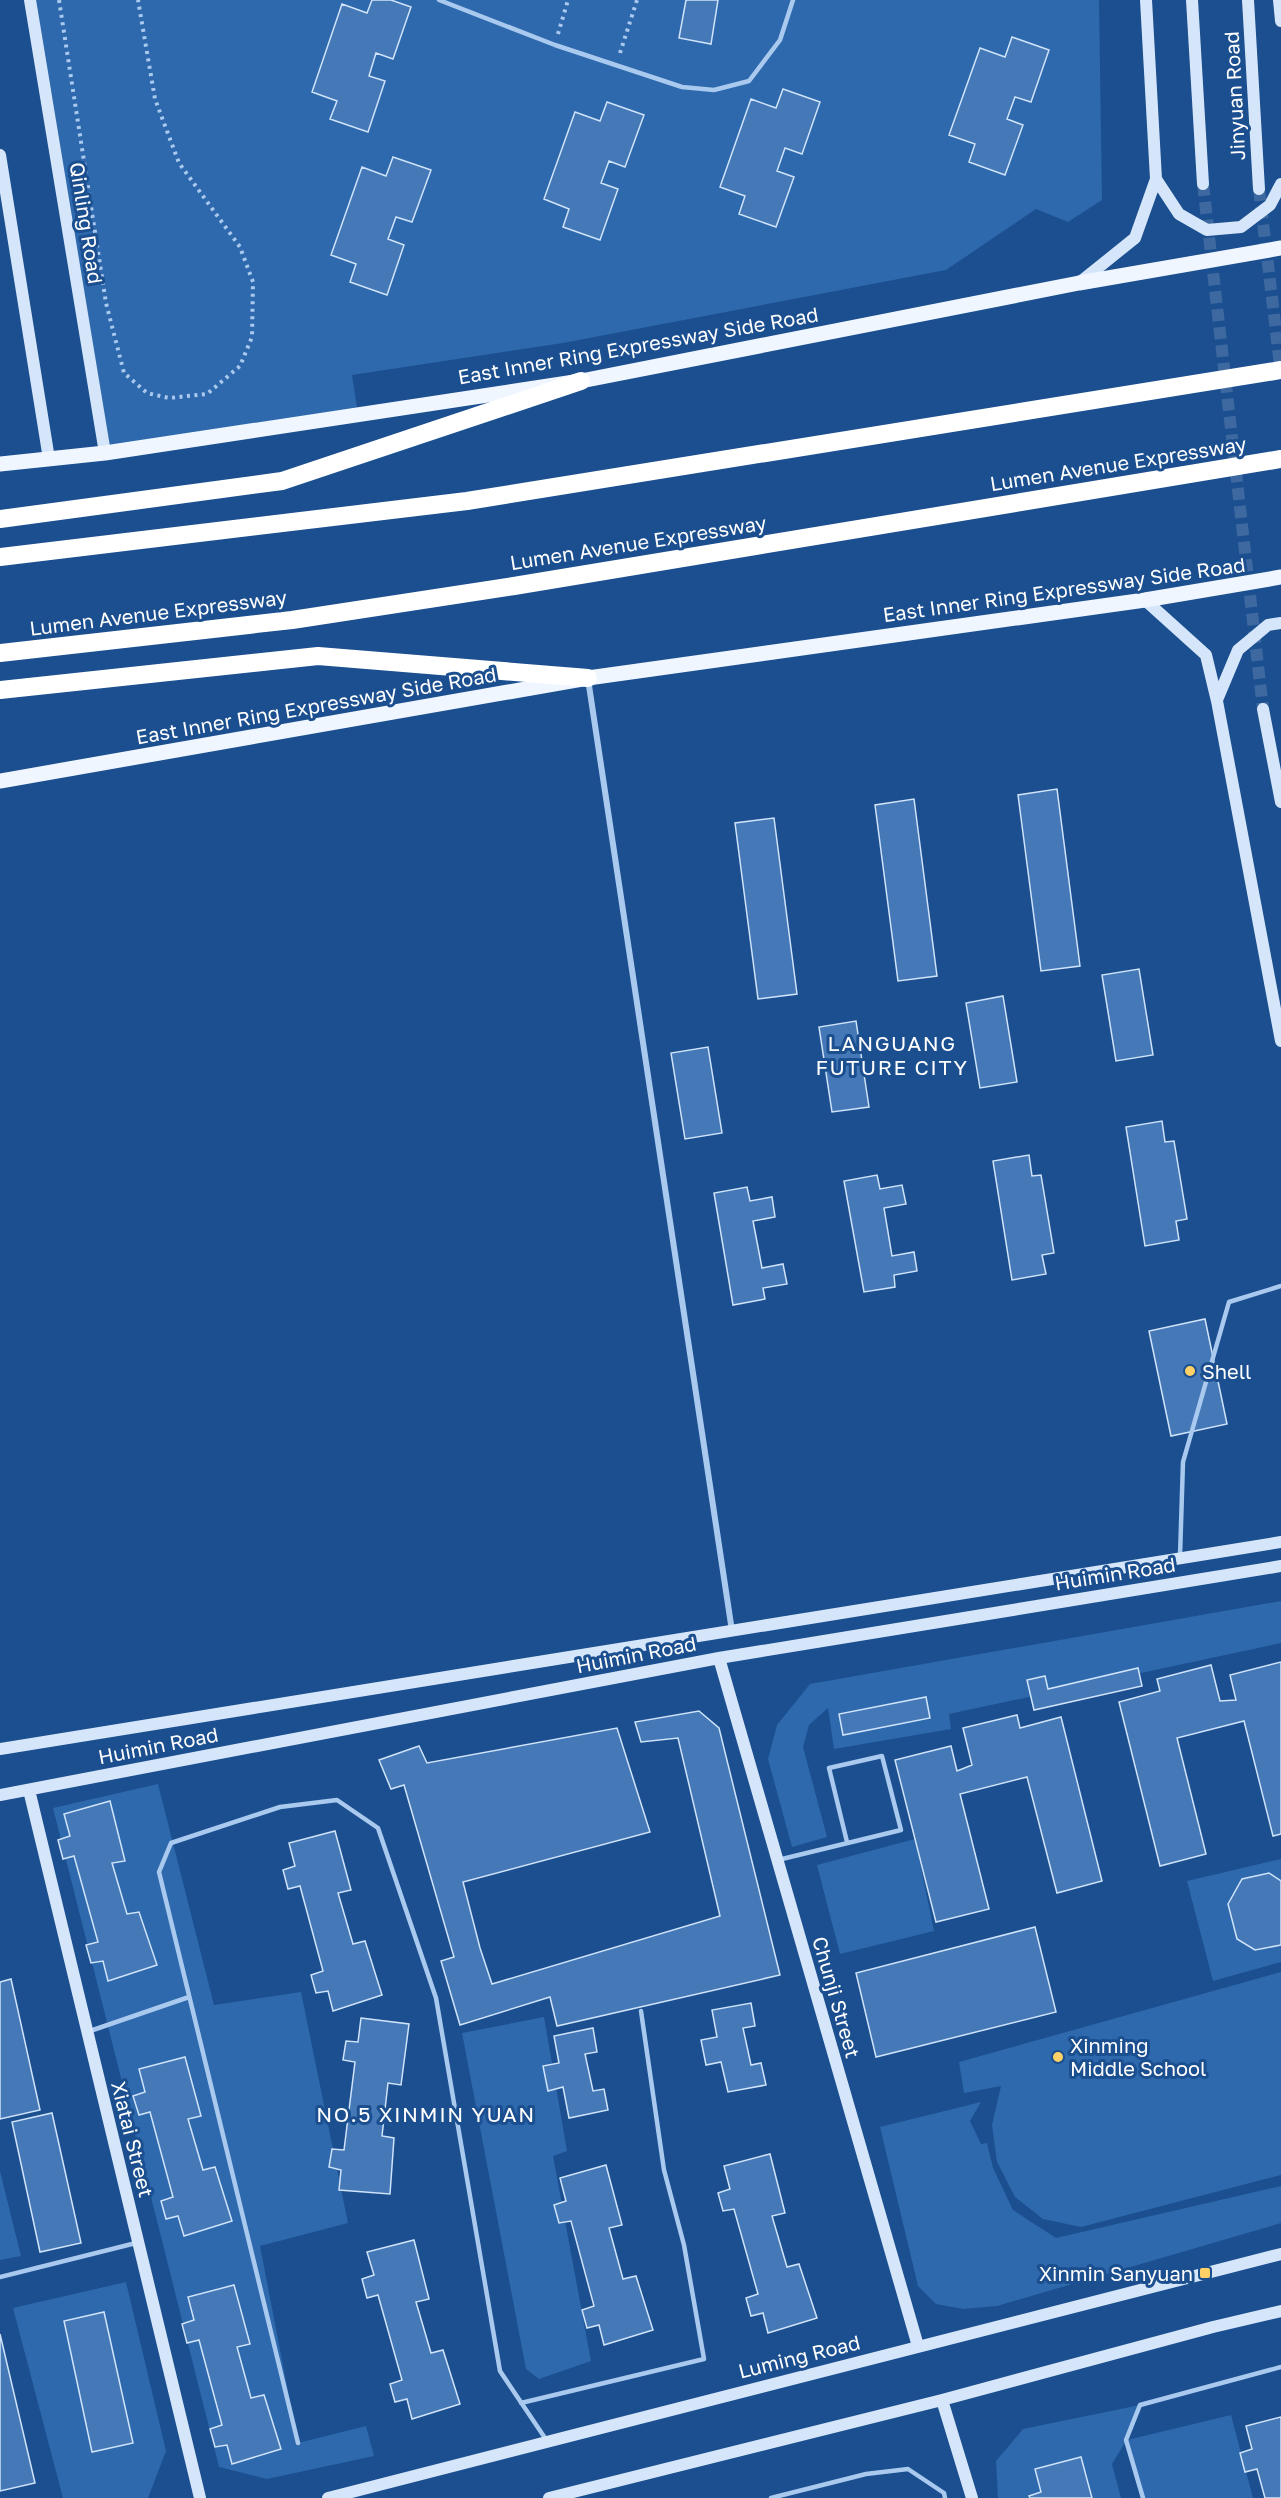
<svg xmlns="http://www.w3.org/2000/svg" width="1281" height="2498" viewBox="0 0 1281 2498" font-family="'Golos Text',sans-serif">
	<rect width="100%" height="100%" fill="#1b4f8f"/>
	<path fill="#2e69ad" d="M30,0H1099L1102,200L1068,222L1036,209L946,270L563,343L352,375L358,414L105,453Z
		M1281,1601V1643L949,1714L951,1729L834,1749L828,1708L809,1725L803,1747L827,1837L792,1847L768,1759L777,1725L810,1684Z
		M158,1784L214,2005L301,1992L348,2223L260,2246L298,2443L366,2426L374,2456L267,2479L219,2467L53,1808Z
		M915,1839L934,1931L840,1954L817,1865Z
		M1281,1859V1962L1213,1981L1187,1881Z
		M1281,1972V2175L1081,2227L1043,2219L1015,2197L997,2162L992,2125L1001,2086L964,2093L959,2062Z
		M544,2017L567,2151L553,2156L591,2361L539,2379L526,2369L462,2033Z
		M981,2102L970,2121L981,2144L987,2143L993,2168L1013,2210L1056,2238L1281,2186V2223L997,2306L963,2309L936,2304L918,2286L880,2127Z
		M0,2171L21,2256L0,2260Z
		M126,2282L166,2451L148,2498H63L13,2308Z
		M1140,2405L1127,2440L1231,2415L1253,2498H1143L1126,2441L1112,2464L1121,2498H998L996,2461L1023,2429Z"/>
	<path fill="#4478b7" stroke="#cfe3fa" stroke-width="1.5" d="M372,0H391L411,7L393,59L376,53L369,76L385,81L368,132L330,119L337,101L312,92L342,4L367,13Z
		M686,0H718L711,44L679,38Z
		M1012,37L1049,50L1031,102L1015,97L1007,119L1023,125L1005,175L969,162L975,144L949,135L980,48L1005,57Z
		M783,89L820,102L802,154L785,148L777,171L794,177L776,227L739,214L745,196L720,187L751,99L776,108Z
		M607,102L644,115L625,167L609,161L601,183L618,189L600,240L563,227L569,209L544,199L575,112L600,121Z
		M393,157L431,170L412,222L396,217L388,239L404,245L387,295L350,282L356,264L331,255L362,167L386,176Z
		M1057,789L1080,966L1041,971L1018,795Z
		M914,799L937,976L898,981L875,805Z
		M774,818L797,994L758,999L735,823Z
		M1139,969L1153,1055L1116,1061L1102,975Z
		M1003,996L1017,1082L980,1088L966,1003Z
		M856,1021L869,1107L832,1112L819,1027Z
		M708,1047L722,1133L685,1139L671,1053Z
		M1162,1121L1165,1142L1174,1141L1187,1219L1176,1221L1179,1240L1145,1246L1126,1127Z
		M1029,1155L1032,1176L1041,1175L1054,1253L1042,1255L1046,1274L1012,1280L993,1161Z
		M877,1175L880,1189L902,1185L906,1204L884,1208L892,1256L914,1252L917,1271L894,1275L895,1287L864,1292L844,1181Z
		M747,1187L750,1201L772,1197L775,1217L753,1221L762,1268L783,1264L787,1284L763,1288L765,1299L733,1305L714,1193Z
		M1205,1319L1227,1424L1171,1436L1149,1331Z
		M1281,1662V1834L1273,1836L1244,1721L1177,1738L1206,1854L1160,1866L1119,1702L1160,1691L1157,1679L1211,1665L1220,1701L1236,1700L1230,1675Z
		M1138,1668L1142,1686L1034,1710L1027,1680L1045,1676L1048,1689Z
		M926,1697L930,1718L843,1735L839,1714Z
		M699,1711L719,1728L780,1975L557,2026L550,1997L460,2025L441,1961L454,1957L404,1785L391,1789L379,1760L419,1746L427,1763L617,1728L650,1832L463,1882L480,1948L492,1984L720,1916L678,1738L641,1742L635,1722Z
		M1017,1715L1020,1728L1061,1717L1102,1881L1057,1893L1027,1777L960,1794L989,1909L936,1922L895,1760L951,1746L957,1771L972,1765L963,1728Z
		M110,1801L125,1861L112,1863L127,1914L139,1912L157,1965L108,1981L103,1961L91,1963L86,1945L98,1942L74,1856L63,1859L58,1840L70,1836L64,1814Z
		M335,1831L351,1890L338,1893L353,1944L365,1941L382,1995L333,2011L328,1991L316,1993L311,1975L323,1971L300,1886L288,1889L283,1870L295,1866L289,1843Z
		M1269,1873L1281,1881V1945L1255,1950L1237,1939L1228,1904L1242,1879Z
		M1035,1927L1056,2012L876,2057L856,1973Z
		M11,1979L40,2110L0,2119V1982Z
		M751,2003L755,2026L743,2028L751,2065L761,2063L766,2085L728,2092L721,2062L706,2065L701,2040L717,2037L712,2010Z
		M361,2018L409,2024L401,2085L388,2083L382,2136L394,2138L390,2194L339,2190L341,2170L329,2167L332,2149L344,2150L355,2062L343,2060L346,2041L358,2042Z
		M593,2028L597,2052L585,2054L593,2091L604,2089L608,2110L569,2118L563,2087L548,2091L543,2066L559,2063L554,2036Z
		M185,2057L201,2116L188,2119L203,2170L215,2167L232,2221L184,2236L178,2216L166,2219L161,2201L173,2197L150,2112L139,2115L133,2096L145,2092L139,2069Z
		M52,2113L81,2243L40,2252L12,2122Z
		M770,2154L785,2213L772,2216L787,2267L799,2264L817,2318L768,2333L763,2313L751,2316L746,2298L758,2294L734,2209L723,2211L718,2193L730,2189L724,2166Z
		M606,2165L622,2225L609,2228L623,2279L636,2276L653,2330L604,2345L599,2325L587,2328L582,2310L594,2306L571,2221L559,2223L554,2205L566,2201L560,2178Z
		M414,2240L429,2299L416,2302L431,2353L443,2350L460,2404L412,2419L407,2399L395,2402L390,2384L402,2380L378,2295L367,2298L362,2279L374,2275L367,2252Z
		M234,2285L250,2344L237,2347L251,2398L264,2395L281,2449L232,2464L227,2445L215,2447L210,2429L222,2425L199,2340L187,2343L182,2324L194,2320L188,2297Z
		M104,2312L133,2443L92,2452L64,2321Z
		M0,2334L35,2483L0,2491Z
		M1281,2417V2498H1265L1257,2469L1245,2472L1240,2453L1252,2449L1246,2426Z
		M1081,2457L1092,2498H1030L1029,2496L1041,2492L1035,2469Z"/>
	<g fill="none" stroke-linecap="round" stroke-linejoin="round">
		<path stroke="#3d69a0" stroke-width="12" stroke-dasharray="12 6" stroke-linecap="butt" d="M1203,184L1263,709
			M1259,189L1281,374"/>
		<path stroke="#a9c9ee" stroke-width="4" stroke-dasharray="3 4.5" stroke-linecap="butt" d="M59,0L106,303L124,373L147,393L169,398L207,394L240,366L252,337L253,282L240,247L179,163L155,99L138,0
			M558,34L568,0
			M620,53L637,0"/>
		<path stroke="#a9c9ee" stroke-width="4.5" d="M439,0L555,45L682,87L714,90L749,81L780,40L793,0
			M1180,1556L1183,1462L1229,1302L1281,1286
			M778,1860L901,1830L882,1756L829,1768L847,1842
			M90,2031L189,1997
			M0,2277L136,2243
			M521,2403L704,2359L684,2245L664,2170L641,2011
			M298,2443L159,1872L171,1843L280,1807L337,1800L378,1828L436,1998L500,2371L547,2441
			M771,2498L866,2474L908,2469L944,2493L945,2498
			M1143,2498L1126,2440L1140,2405L1281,2367"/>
		<path stroke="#a9c9ee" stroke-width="6" d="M588,679L732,1631"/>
		<path stroke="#d6e6fa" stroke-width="12" d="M30,0L105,453
			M1192,0L1203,184
			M1248,0L1259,189
			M1279,0L1281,21
			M0,155L49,459
			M1156,179L1179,214L1207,230L1241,227L1270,205L1281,184
			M1079,283L1135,238L1156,179L1146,0
			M1145,600L1206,655L1217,701L1281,1041
			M1217,700L1238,650L1268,625L1281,623
			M1263,709L1281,802
			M719,1658L918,2346
			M0,1749L1281,1542
			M29,1790L200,2498
			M0,1795L719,1658L1281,1566
			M942,2400L972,2498
			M328,2498L1281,2254
			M549,2498L942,2400L1213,2327L1281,2311"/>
		<path stroke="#f0f6ff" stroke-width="15" d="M0,464L105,453L581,381L1079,283L1281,248
			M0,781L588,678L1145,600L1281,577"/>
		<path stroke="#fff" stroke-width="18" d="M0,519L282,481L581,381
			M0,557L467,501L1281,370
			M0,653L292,620L514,586L1281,459
			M0,690L318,656L588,678"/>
	</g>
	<g fill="#ffd166" stroke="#1b4f8f" stroke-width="2">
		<circle cx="1190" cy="1371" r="6"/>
		<circle cx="1058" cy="2057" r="6"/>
		<rect x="1199" y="2267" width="12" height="12" rx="3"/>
	</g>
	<g text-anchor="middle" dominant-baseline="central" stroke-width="6" stroke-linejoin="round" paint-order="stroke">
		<g font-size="20" fill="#fff" stroke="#1b4f8f">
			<text transform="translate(1234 96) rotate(-93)">Jinyuan Road</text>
			<text transform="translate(87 223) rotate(81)">Qinling Road</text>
			<text transform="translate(638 345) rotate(-10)">East Inner Ring Expressway Side Road</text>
			<text transform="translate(1118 463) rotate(-9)">Lumen Avenue Expressway</text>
			<text transform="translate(638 542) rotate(-9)">Lumen Avenue Expressway</text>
			<text transform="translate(1064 589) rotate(-8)">East Inner Ring Expressway Side Road</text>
			<text transform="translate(158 612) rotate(-7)">Lumen Avenue Expressway</text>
			<text transform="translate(316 705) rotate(-10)">East Inner Ring Expressway Side Road</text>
			<text transform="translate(1115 1573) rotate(-9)">Huimin Road</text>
			<text transform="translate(636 1654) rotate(-11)">Huimin Road</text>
			<text transform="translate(158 1745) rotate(-11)">Huimin Road</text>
			<text transform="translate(837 1997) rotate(74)">Chunji Street</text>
			<text transform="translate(133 2139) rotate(76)">Xiatai Street</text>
			<text transform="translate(799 2356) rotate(-14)">Luming Road</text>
		</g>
		<g font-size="20" fill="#fff" stroke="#1b4f8f" text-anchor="start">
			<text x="1202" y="1371">Shell</text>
			<text x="1070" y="2045">Xinming<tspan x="1070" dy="23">Middle School</tspan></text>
			<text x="1193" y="2273" text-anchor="end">Xinmin Sanyuan</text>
		</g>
		<g font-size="21" letter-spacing="1.5" fill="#fff" stroke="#1b4f8f">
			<text x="892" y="1043">LANGUANG<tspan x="892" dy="24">FUTURE CITY</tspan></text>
			<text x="426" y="2114">NO.5 XINMIN YUAN</text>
		</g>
	</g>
</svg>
